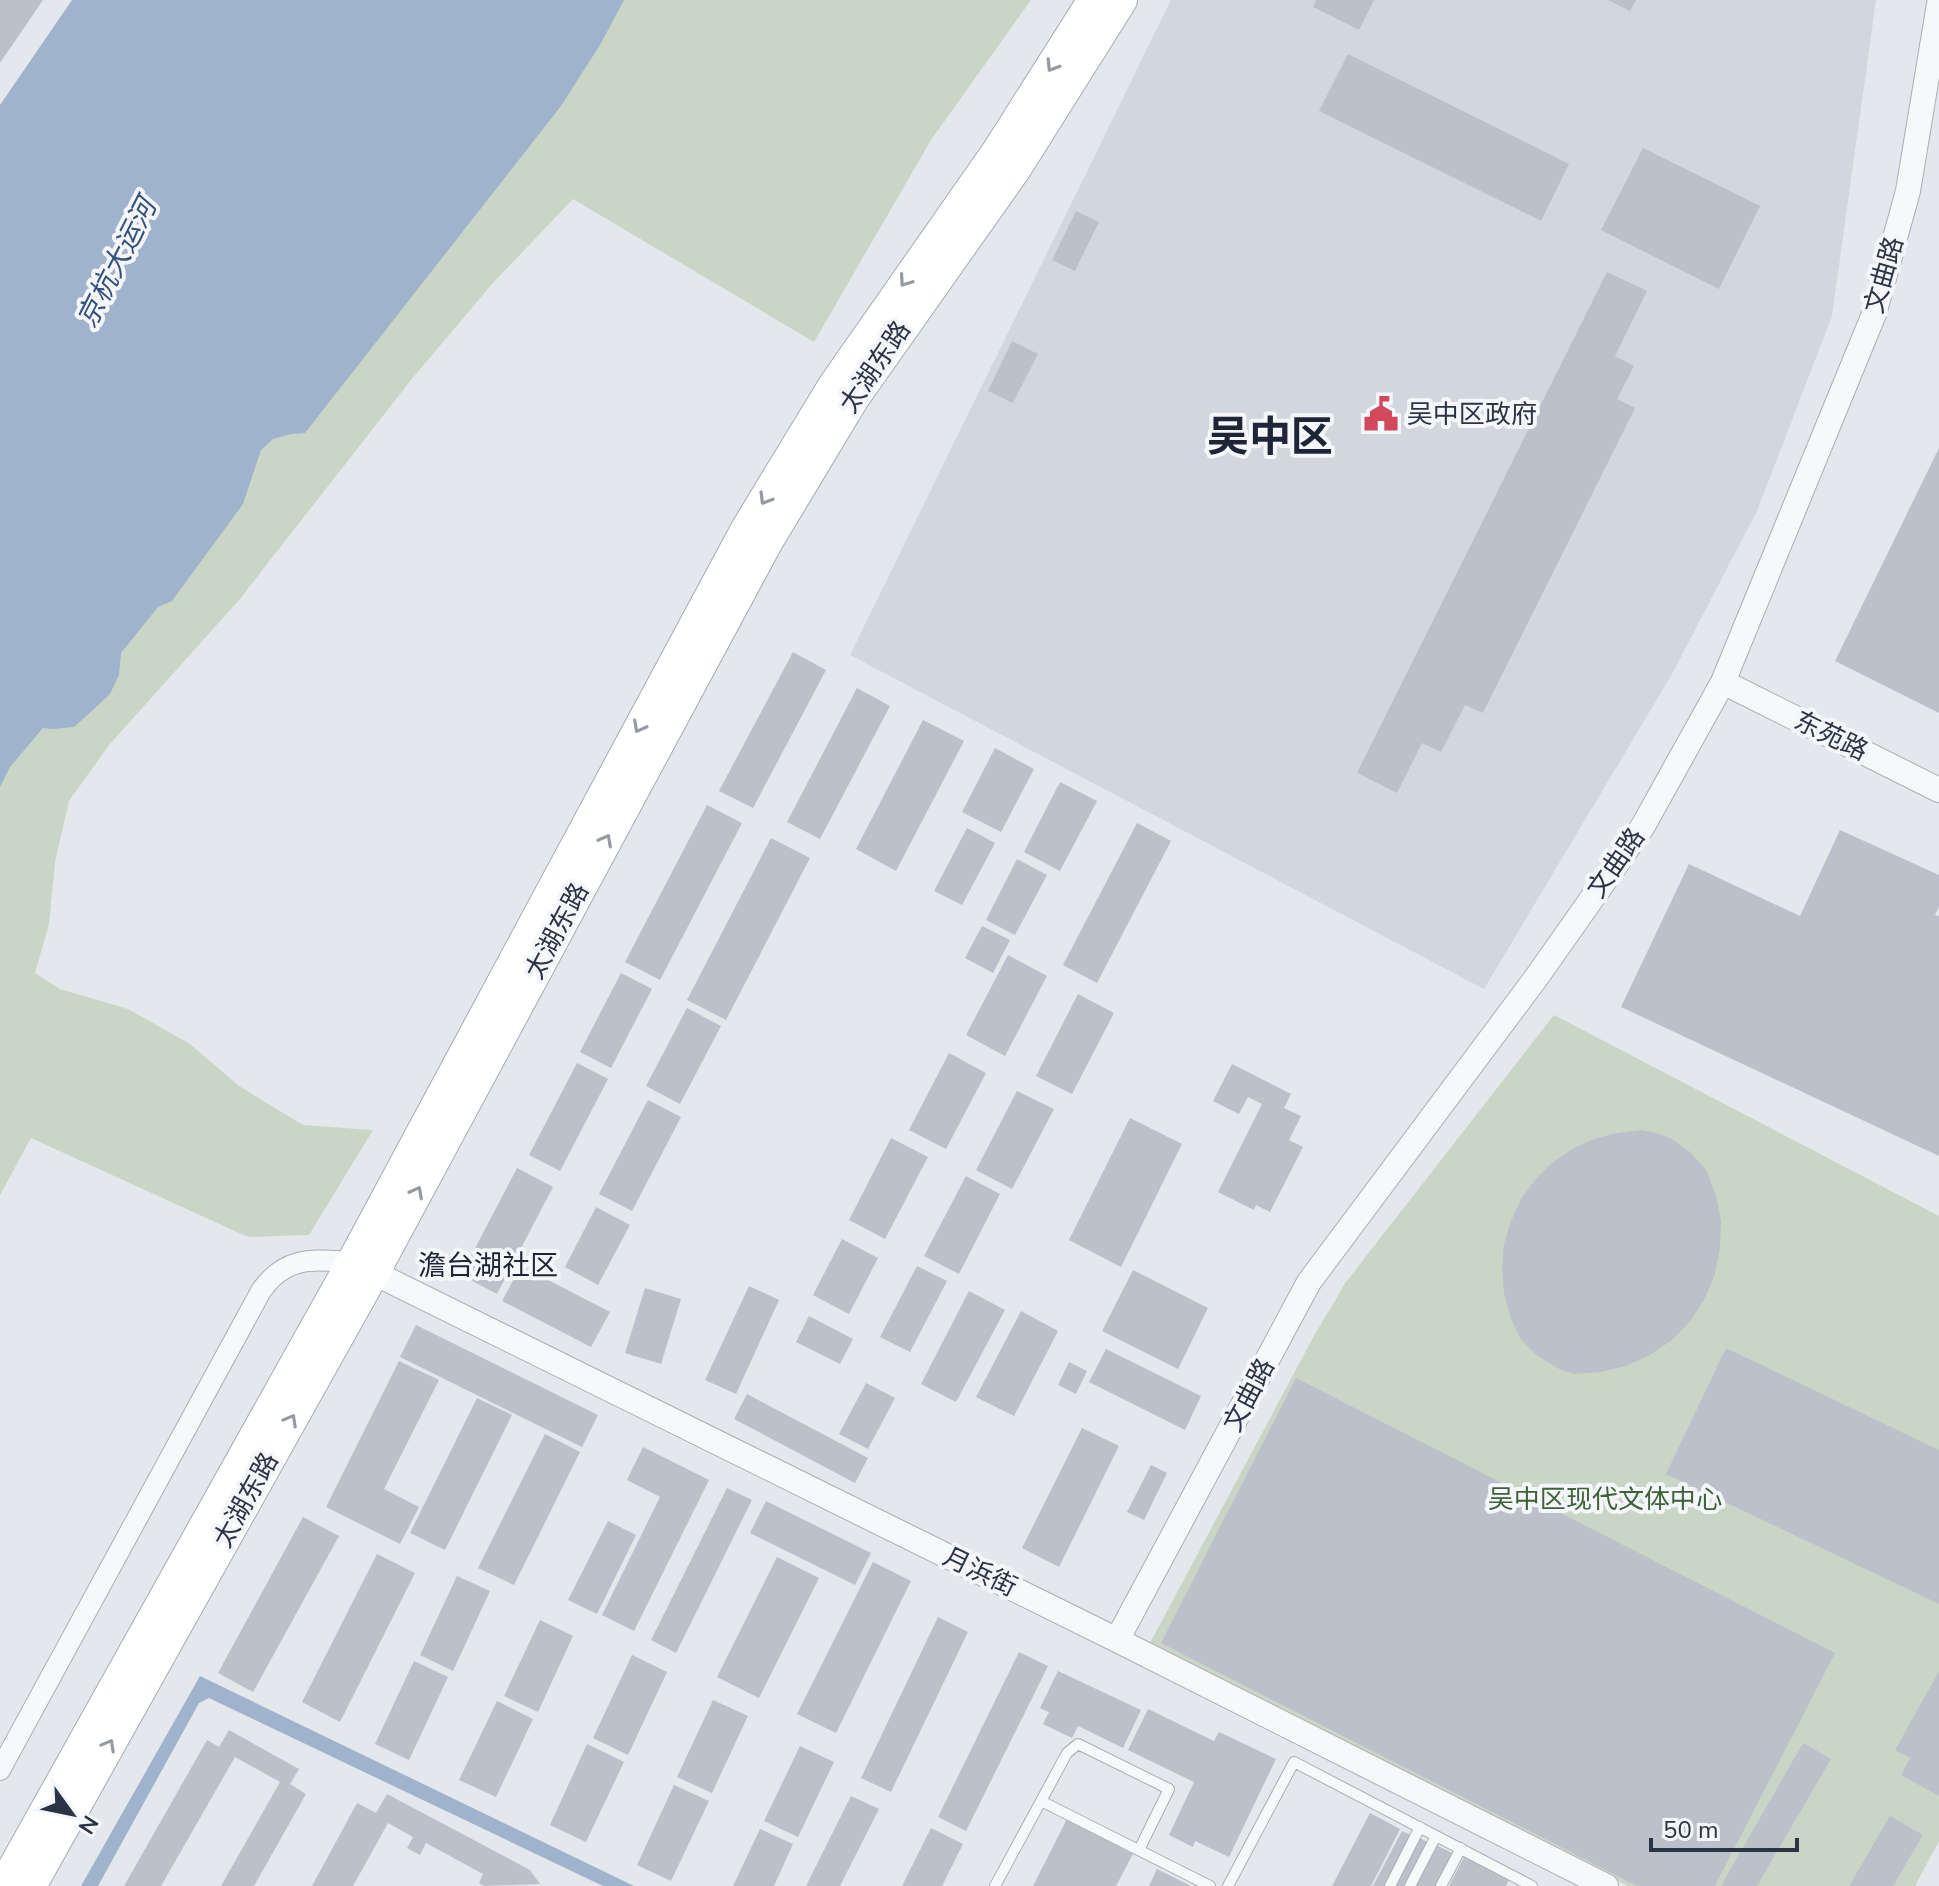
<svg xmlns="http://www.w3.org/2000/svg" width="1939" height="1886" viewBox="0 0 1939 1886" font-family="'Nunito Sans','Noto Sans SC',sans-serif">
	<rect width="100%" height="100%" fill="#e4e7ec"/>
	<path fill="#d2d6de" d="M1171,0H1876L1832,316L1757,511L1672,674L1484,989L850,655Z"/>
	<path fill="#c9d6c5" d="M488,0H1031L931,140L814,342L573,199L492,284L411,380L239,600L109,745L69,801L55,862L49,924L35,973L60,989L128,1009L190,1044L239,1086L303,1125L373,1130L309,1235L248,1237L31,1138L0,1195V736Z
		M1554,1015L1939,1216V1841L1915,1886H1628L1150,1643L1315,1334L1346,1282Z"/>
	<path fill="#9fb4cc" d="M72,0H624L600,45L561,106L305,433L291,434L273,439L261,450L243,504L172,601L158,607L121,653L119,675L110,694L94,709L74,727L53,729L43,728L10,767L0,787V105Z
		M200,1676L634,1886H603L209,1698L199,1703L98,1886H81Z"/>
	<path fill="#bbc0ca" d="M0,0H43L0,63Z
		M1316,0H1374L1359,30L1313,7Z
		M1608,0H1636L1630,11Z
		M1348,54L1569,164L1541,221L1319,111Z
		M1643,148L1760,206L1719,289L1601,230Z
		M1076,211L1099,222L1075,271L1052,260Z
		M1607,272L1647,291L1615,356L1634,366L1617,399L1635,408L1483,713L1465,705L1441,752L1422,743L1397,793L1357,773Z
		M1012,341L1038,354L1013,403L988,391Z
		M1939,448V713L1835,661Z
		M793,652L826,670L753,808L719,791Z
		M857,688L890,706L820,839L787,822Z
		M923,720L964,741L896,871L856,849Z
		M995,748L1034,769L1001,832L962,812Z
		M1060,782L1097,801L1060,871L1024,852Z
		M707,805L742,823L660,980L625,962Z
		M1137,823L1171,841L1097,983L1063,965Z
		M967,828L995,843L962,905L934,891Z
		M1840,830L1939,875V907L1935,915L1939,916V1156L1621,1007L1689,864L1800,916Z
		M771,838L810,858L726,1020L687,1000Z
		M1017,859L1047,875L1015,935L986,920Z
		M982,926L1010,940L993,973L965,958Z
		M1008,955L1047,976L1005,1056L966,1035Z
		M621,973L652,989L611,1068L580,1052Z
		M1078,994L1114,1013L1072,1094L1036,1076Z
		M687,1008L721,1026L680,1104L646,1086Z
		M949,1053L986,1073L946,1149L909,1130Z
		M577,1063L608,1079L560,1171L529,1155Z
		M1232,1064L1291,1094L1284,1108L1301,1116L1289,1140L1303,1147L1270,1212L1256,1205L1254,1210L1218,1192L1262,1104L1248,1097L1239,1114L1213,1101Z
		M1017,1091L1054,1109L1012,1189L976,1170Z
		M648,1100L681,1117L632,1211L599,1194Z
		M1130,1118L1182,1144L1121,1267L1069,1240Z
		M1641,1130L1654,1132L1672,1139L1690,1152L1706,1170L1716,1195L1721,1221L1720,1247L1715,1274L1705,1298L1691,1320L1672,1340L1650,1355L1626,1366L1601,1372L1574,1374L1561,1370L1535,1354L1520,1338L1510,1316L1504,1293L1502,1268L1504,1244L1511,1221L1521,1199L1535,1180L1552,1163L1572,1149L1594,1139L1617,1133Z
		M891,1138L928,1157L885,1239L849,1220Z
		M517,1168L553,1187L497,1294L461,1275Z
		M966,1176L1000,1194L959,1274L924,1256Z
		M596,1207L630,1225L598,1285L565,1267Z
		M842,1239L878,1258L849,1314L813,1295Z
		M521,1266L610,1312L591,1347L502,1301Z
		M917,1266L947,1281L910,1352L880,1337Z
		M1133,1270L1208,1308L1178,1369L1102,1331Z
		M749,1286L779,1300L736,1394L705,1380Z
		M645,1288L681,1299L661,1364L625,1353Z
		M969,1291L1005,1310L956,1402L921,1384Z
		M1021,1311L1058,1331L1014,1416L976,1397Z
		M809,1316L853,1339L840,1364L796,1342Z
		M416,1325L598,1415L582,1447L400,1357Z
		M1726,1348L1939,1450V1604L1666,1474Z
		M1106,1349L1201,1396L1185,1430L1089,1382Z
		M399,1361L439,1380L384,1489L419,1507L400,1544L326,1507Z
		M1069,1362L1087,1371L1076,1394L1058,1385Z
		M1296,1378L1835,1653L1715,1886H1637L1161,1643Z
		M866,1383L895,1398L868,1449L839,1434Z
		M747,1394L868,1458L855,1483L734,1419Z
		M477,1398L512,1415L445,1550L410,1533Z
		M1082,1428L1119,1446L1059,1567L1022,1548Z
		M545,1434L580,1452L514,1585L478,1568Z
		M643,1447L709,1480L634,1631L602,1615L660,1497L627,1480Z
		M1151,1465L1167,1473L1144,1520L1127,1512Z
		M727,1488L752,1500L676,1653L651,1640Z
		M766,1501L871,1553L855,1585L750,1533Z
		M303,1517L339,1536L253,1692L218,1673Z
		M608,1521L636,1535L597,1614L568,1600Z
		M377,1554L415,1573L340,1722L302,1702Z
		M777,1557L819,1578L759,1698L717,1677Z
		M873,1562L911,1581L836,1733L797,1714Z
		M457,1576L490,1591L453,1671L420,1655Z
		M938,1617L968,1632L891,1792L861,1778Z
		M540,1620L573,1636L538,1712L504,1696Z
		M1019,1652L1048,1666L966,1831L938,1817Z
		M632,1655L667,1672L628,1755L593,1738Z
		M414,1661L448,1677L409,1760L375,1744Z
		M1058,1671L1141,1710L1123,1748L1078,1726L1072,1738L1043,1724L1049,1712L1040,1708Z
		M1939,1671V1796L1901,1775L1910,1758L1895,1750Z
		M713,1700L748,1716L712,1793L677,1777Z
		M497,1701L533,1719L496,1797L459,1780Z
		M1148,1709L1214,1741L1219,1732L1276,1759L1229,1857L1195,1841L1193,1847L1169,1835L1194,1782L1128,1750Z
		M229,1730L299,1769L290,1784L306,1794L254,1886H221L280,1782L235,1757L161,1886H124L207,1740L219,1747Z
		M1803,1743L1831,1759L1757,1886H1721Z
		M587,1744L624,1762L586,1842L550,1825Z
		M800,1746L834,1762L798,1837L764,1821Z
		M674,1785L709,1801L671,1881L637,1865Z
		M387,1794L530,1870L540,1884L484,1886L479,1883L483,1874L426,1843L420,1855L407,1848L413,1837L388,1823L353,1886H312L357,1803L376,1813Z
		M851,1796L879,1809L840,1886H806Z
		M1370,1813L1400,1829L1371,1886H1332Z
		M1890,1816L1923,1835L1893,1886H1849Z
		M1067,1819L1133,1854L1116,1886H1033Z
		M931,1828L963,1844L942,1886H902Z
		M760,1829L793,1844L774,1886H733Z
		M1402,1831L1413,1836L1387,1886H1373Z
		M1418,1837L1429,1843L1407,1886H1393Z
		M1436,1845L1452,1853L1435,1886H1414Z
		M1465,1855L1510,1878L1506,1886H1449Z
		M1157,1869L1191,1886H1149Z"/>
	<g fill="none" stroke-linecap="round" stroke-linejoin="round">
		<g stroke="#a9aeb7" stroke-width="12">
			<path id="service" d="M1041,1801L1210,1886
				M995,1886L1067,1753L1078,1744L1169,1789L1139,1850
				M1228,1886L1294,1762L1532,1886
				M1390,1886L1420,1827
				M1410,1886L1436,1836
				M1441,1886L1461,1848"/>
		</g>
		<g stroke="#a9aeb7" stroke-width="22">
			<path id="minor" d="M0,1770L261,1291C286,1255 313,1260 353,1262"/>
		</g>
		<g stroke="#a9aeb7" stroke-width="26">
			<path id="tertiary" d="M1723,682L1939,790
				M358,1265L1117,1640L1606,1886
				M1117,1640L1309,1282L1536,978L1643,826L1723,682L1874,314L1908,191L1939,4"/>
		</g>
		<g stroke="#a3abb8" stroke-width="34">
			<path id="primary" d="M4,1886L353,1262L747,529L834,386L997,153L1094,0
				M30,1886L373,1273L767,541L853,398L1016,167L1121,0"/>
		</g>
		<use href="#service" stroke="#f7f8fa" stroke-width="10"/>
		<use href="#minor" stroke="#f7f8fa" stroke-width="20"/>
		<use href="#tertiary" stroke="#f7f8fa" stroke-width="24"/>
		<use href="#primary" stroke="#fff" stroke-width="32"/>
	</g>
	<defs><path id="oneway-chevron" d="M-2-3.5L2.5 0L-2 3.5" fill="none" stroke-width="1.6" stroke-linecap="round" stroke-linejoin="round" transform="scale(2)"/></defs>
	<g stroke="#959aa2">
		<use href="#oneway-chevron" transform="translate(1052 66) rotate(122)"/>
		<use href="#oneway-chevron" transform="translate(905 281) rotate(125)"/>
		<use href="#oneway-chevron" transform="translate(765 499) rotate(121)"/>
		<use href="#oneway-chevron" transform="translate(639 727) rotate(118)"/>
		<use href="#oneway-chevron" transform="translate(606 840) rotate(-62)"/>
		<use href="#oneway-chevron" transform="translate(417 1192) rotate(-62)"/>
		<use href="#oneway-chevron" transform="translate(291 1420) rotate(-61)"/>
		<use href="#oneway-chevron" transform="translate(109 1745) rotate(-61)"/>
	</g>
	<defs>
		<g id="civic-bare" transform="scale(2.76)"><path d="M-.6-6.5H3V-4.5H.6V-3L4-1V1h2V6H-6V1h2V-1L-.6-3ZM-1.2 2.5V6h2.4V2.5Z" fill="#d1495b" stroke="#f4f6f9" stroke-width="2.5" paint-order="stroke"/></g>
	</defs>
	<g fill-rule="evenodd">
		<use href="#civic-bare" x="1381" y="414"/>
	</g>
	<g text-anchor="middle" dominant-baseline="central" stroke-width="8" stroke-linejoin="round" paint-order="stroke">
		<g font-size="26" fill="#2b3445" stroke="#f4f6f9">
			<text transform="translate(1884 275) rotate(-74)">文曲路</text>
			<text transform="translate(875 367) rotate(-56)">太湖东路</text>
			<text transform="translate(1831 736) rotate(26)">东苑路</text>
			<text transform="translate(1616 863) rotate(-55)">文曲路</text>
			<text transform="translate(557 931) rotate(-62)">太湖东路</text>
			<text transform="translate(1249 1395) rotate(-62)">文曲路</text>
			<text transform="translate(246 1500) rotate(-61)">太湖东路</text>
			<text transform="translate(980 1572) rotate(26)">月浜街</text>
		</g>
		<g font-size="26" fill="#2b3445" stroke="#f4f6f9" text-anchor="start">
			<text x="1407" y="414">吴中区政府</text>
		</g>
		<g font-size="26" fill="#3f6138" stroke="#f4f6f9">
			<text x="1605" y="1499">吴中区现代文体中心</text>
		</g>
		<g font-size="28" font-style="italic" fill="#34527a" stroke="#f4f6f9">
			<text transform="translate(117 263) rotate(-63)">京杭大运河</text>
		</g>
		<g font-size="28" fill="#1d2536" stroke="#f4f6f9">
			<text x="488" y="1266">澹台湖社区</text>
		</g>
		<g font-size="42" font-weight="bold" fill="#1d2536" stroke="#f4f6f9">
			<text x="1270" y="437">吴中区</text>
		</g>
	</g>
	<g transform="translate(72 1814) rotate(123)" stroke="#f4f6f9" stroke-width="6" paint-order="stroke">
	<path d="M0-6L14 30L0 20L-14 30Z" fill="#2b3445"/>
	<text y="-12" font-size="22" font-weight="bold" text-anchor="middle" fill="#2b3445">N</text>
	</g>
	<path d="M1651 1838v12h146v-12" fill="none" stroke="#2b3445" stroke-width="4"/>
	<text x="1663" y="1838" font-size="24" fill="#2b3445" stroke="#f4f6f9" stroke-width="6" paint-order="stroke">50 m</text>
</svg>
